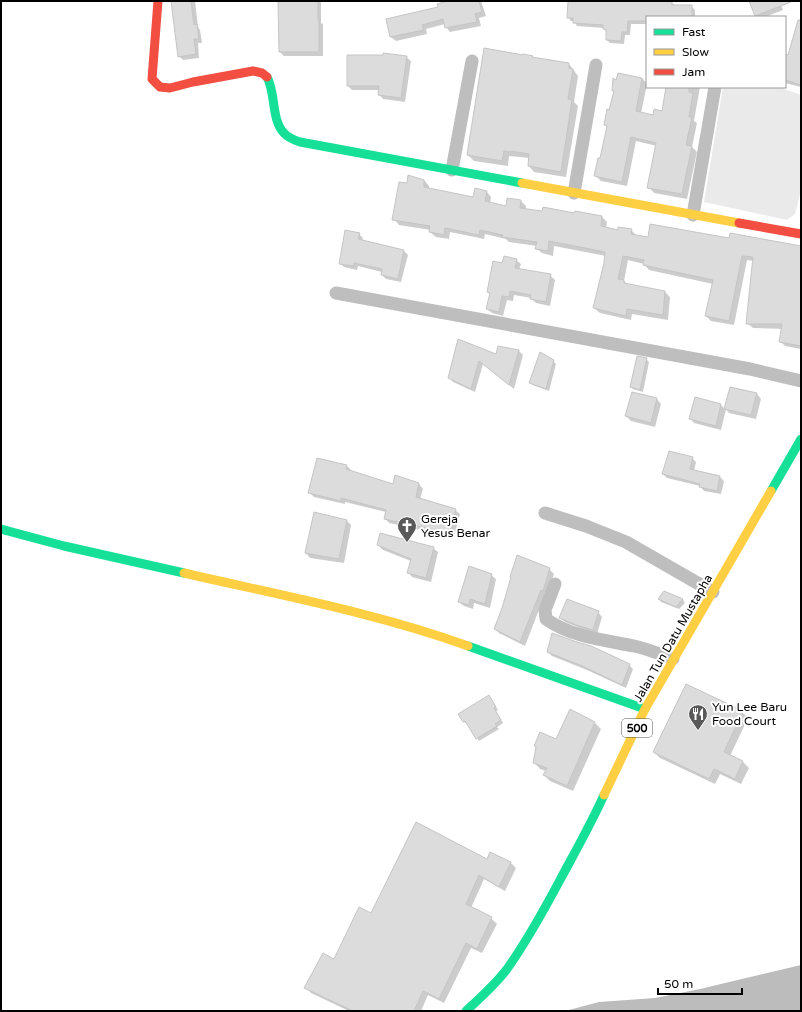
<svg xmlns="http://www.w3.org/2000/svg" width="802" height="1012" viewBox="0 0 802 1012" font-family="'Varela Round',sans-serif">
	<rect width="100%" height="100%" fill="#fff"/>
	<path fill="#eaeaea" d="M723,87H779L801,95V190L795,214L787,220L704,202Z"/>
	<path fill="#bcbcbc" d="M801,965V1011H565L599,1002L655,998L700,989Z"/>
	<path fill="#0003" d="M173,1H195L198,27L200,30L202,43H198L199,58L183,60L179,56Z
		M279,1H321V23L323,24V56H284L280,52Z
		M451,1H481L486,16L479,18L481,26L450,32L446,27L445,24L426,29L427,34L396,41L391,37L387,20L439,8Z
		M569,1H669L675,5L691,6L695,10V17H647V24H631L630,35H625L624,44L610,43L607,40V32L604,28L577,26L574,21H571L568,17Z
		M750,1H779L783,10L765,17H758Z
		M801,24V87L785,83V55L789,57Z
		M406,57L411,61L405,102L383,99L379,94V90H352L348,86Z
		M532,57L534,58L569,64L578,76L574,102L578,106L566,177L534,172L529,166L530,158L509,156L508,166L474,161L468,155Z
		M642,78L647,84L641,113L654,116L662,112L667,87H700L694,121L697,123L692,147L697,152L687,199L654,193L649,187L657,146L636,141L627,186L601,181L595,175L601,159L607,128L605,125L614,92L613,90L617,81Z
		M424,180L429,186V189L474,198L486,191L491,197L490,204L507,207L508,199L521,201L526,206V210L575,215L576,212L602,217L607,222L606,228L618,231L631,230L636,235L648,239H730L801,247V349L785,346L780,341L783,329L753,328L747,323L754,261L747,260L734,325L711,321L706,316L713,284L649,270L644,264L628,260L624,281L628,285L665,292L670,297L668,320L632,314L631,320L600,313L594,308L606,256L554,246L553,256L542,253L536,248L537,246L509,242L506,239L485,234L484,239L450,232L449,239L436,237L430,232L431,230L399,225L394,219L408,184Z
		M359,234L363,238L362,241L404,251L408,255L401,282L386,279L382,275V272L358,266L357,270L344,267L340,263Z
		M516,260L521,264L519,270L550,275L555,280L550,306L536,303L531,298L514,295L513,301L507,300L503,316L492,313L487,309L490,295L488,292L503,264Z
		M458,340L497,355L519,351L523,355L514,389L483,364L475,392L453,382L449,377Z
		M646,359L649,362L643,392L633,389L631,387Z
		M553,361L556,364L549,391L533,385L531,382Z
		M731,388L757,394L761,399L756,419L729,413L726,409L721,430L694,423L690,418L695,398L721,405L725,409Z
		M632,393L657,399L661,404L655,427L631,421L626,416Z
		M692,458L696,462L694,471L720,477L724,481L721,494L704,491L700,486L667,478L663,474Z
		M347,466L351,470V472L394,486L419,484L423,489L420,499L455,510L460,514L454,537L389,523L385,518L386,512L345,502V504L314,497L309,492Z
		M346,520L351,525L344,563L310,558L306,553Z
		M378,545L433,548L438,552L431,582L412,577L408,572L411,561L383,550Z
		M549,569L554,574L547,595L545,594L525,646L499,633L495,629Z
		M491,575L496,579L490,608L474,603L473,609L464,606L459,602Z
		M664,592L683,600L685,603L679,609L661,602L659,599Z
		M598,612L602,617L597,634L585,630L565,622L560,618Z
		M548,652L629,665L633,669L626,688L587,670L552,656Z
		M489,696L498,710L496,711L503,723L497,727L499,729L479,741L468,724H467L464,722L459,714Z
		M742,712L748,718L730,756L743,762L749,768L741,784L720,774L715,784L660,758L654,752Z
		M595,723L601,729L573,791L550,781L544,775L546,771L540,769L534,762L537,747Z
		M490,853L511,863L516,868L505,891L484,879L471,908L491,918L497,924L482,953L471,948L444,1003L428,995L421,1011H349L311,993L306,987L334,960L371,914L487,860Z"/>
	<path fill="#dcdcdc" stroke="#c5c5c5" d="M171,1H191L194,25L197,24L199,39H194L196,54L178,57Z
		M278,1H318V19H319V52H279Z
		M448,1H479L482,12L475,14L477,22L445,28L443,19L422,25L424,30L390,37L386,19L438,7L437,4Z
		M568,1H672V5H692V17H647V21H628L627,32H622L621,41L606,40V30L603,29V25L573,23V18H567Z
		M749,1H791V2L755,16Z
		M798,20H801V85L785,80V54L788,55Z
		M484,48L523,55V54L533,56L532,57L569,63V68L573,69L568,99L572,100L561,172L528,166L529,154L511,151V152L504,151L502,161L467,155Z
		M383,53L407,56L401,98L378,95L379,86H347V55H383Z
		M618,73L642,78L636,111L653,115L654,109L662,111L666,87H689V92L693,93L689,117H692L686,145L692,146L682,194L647,188L656,143L631,137L622,182L594,176L598,158H600L607,126L604,125L607,109L609,110L614,91H612L613,78L616,80Z
		M408,175L424,180V187L473,197L475,188L487,191L485,201L506,206L507,198L521,200L520,208L542,211L543,207L574,213L575,211L602,216L601,226L618,230V227L632,229L631,234L648,237L650,224L729,238L730,233L801,246V346L779,342L782,324H746L753,257L742,256L729,321L705,316L713,280L643,265L644,260L623,256L618,279L624,280V283L665,291L663,315L627,309L626,316L593,308L604,263L605,252L549,241L548,251L535,249L537,242L502,237L503,235L480,230L479,235L445,228L444,235L429,232L430,226L392,220L399,182L407,183Z
		M345,230L360,233L358,239L404,250L398,279L381,275L382,269L354,263V266L339,264Z
		M504,256L517,259L515,268L551,274L546,302L530,299L531,295L510,291L509,297L502,296L499,312L486,309L490,293L487,292L493,261L502,263Z
		M458,339L496,354L498,346L519,350L509,385L479,361L471,389L448,378Z
		M540,352L554,360L546,389L529,383Z
		M637,356L647,358L640,390L630,387Z
		M730,387L757,393L751,415L724,409Z
		M632,392L657,398L651,423L625,416Z
		M695,397L721,404L716,426L689,419Z
		M669,451L693,457L690,469L720,476L717,491L699,487L700,484L662,474Z
		M317,458L347,465L346,469L393,484L395,475L419,483L416,497L456,509L450,533L384,519L386,510L341,498V501L308,493Z
		M314,512L347,520L339,559L305,553Z
		M380,533L434,547L426,578L407,573L411,559L377,545Z
		M517,555L550,568L543,591L541,590L520,642L494,629L502,608L511,577H510Z
		M469,566L492,574L485,604L470,599L469,605L458,602Z
		M664,591L683,599L676,607L658,599Z
		M567,599L599,611L593,630L579,626L559,618Z
		M552,633L574,641L591,646L630,664L622,685L582,666L547,652Z
		M686,684L743,711L724,752L743,761L735,779L714,769L709,779L653,752Z
		M489,695L496,707L494,708L501,720L495,724L497,726L476,739L465,721L463,722L458,714Z
		M570,709L595,722L567,786L543,775L547,768L533,763L536,747L534,746L540,732L556,739Z
		M416,822L487,859L490,852L511,862L499,887L479,875L466,904L492,917L477,949L466,943L439,999L423,991L414,1011H353L304,988L323,953L334,959L359,907L371,913Z"/>
	<g fill="none" stroke-linecap="round" stroke-linejoin="round">
		<path stroke="#bebebe" stroke-width="13" d="M452,170L472,61
			M574,193L596,65
			M693,215L715,87
			M336,293L750,369L801,381
			M545,513L586,526L626,542L713,592
			M555,584L545,610L546,619C571,637 604,640 634,646C648,649 660,654 673,659"/>
		<path stroke="#16e098" stroke-width="9" d="M267,77C276,93 271,120 284,133C288,138 294,140 300,142L522,183
			M771,491L801,439
			M1,529L64,546L184,573
			M468,646L645,709
			M466,1011C480,998 495,985 507,969C527,941 544,910 560,880C575,852 591,824 604,795"/>
		<path stroke="#ffcf43" stroke-width="9" d="M522,183L739,223
			M184,573C279,595 377,613 468,646
			M604,795L645,709L771,491"/>
		<path stroke="#f24e42" stroke-width="9" d="M158,1L152,79L160,87L170,88L193,82L253,71L262,73L267,77
			M739,223L801,234"/>
	</g>
	<defs>
		<g id="church-pin" transform="scale(1)"><path d="M0 17L-7.5 6A9.5 9.5 0 1 1 7.5 6Z" fill="#595959" stroke="#fff"/><path d="M-1.2-6h2.4v3.5h3.3v2.4h-3.3V6h-2.4V-.1h-3.3v-2.4h3.3Z" fill="#fff"/></g>
		<g id="restaurant-pin" transform="scale(1)"><path d="M0 17L-7.5 6A9.5 9.5 0 1 1 7.5 6Z" fill="#595959" stroke="#fff"/><path d="M-5-6h1v4h1v-4h1v4h1v-4h1v5L-1.5 .5V6h-2V.5L-5-1ZM5-6V6H3V1.5H1.5Q1.5-4 5-6Z" fill="#fff"/></g>
	</defs>
	<g fill-rule="evenodd">
		<use href="#church-pin" x="407" y="526"/>
		<use href="#restaurant-pin" x="698" y="714"/>
	</g>
	<g text-anchor="middle" dominant-baseline="central" stroke-width="4" stroke-linejoin="round" paint-order="stroke">
		<rect fill="#fff" stroke="#4c4c4c" stroke-width="1" x="622" y="719" width="30" height="18" rx="3"/>
		<g font-size="11" font-weight="bold" fill="#000">
			<text x="637" y="728">500</text>
		</g>
		<g font-size="12" fill="#000" stroke="#fff" text-anchor="start">
			<text x="421" y="519">Gereja<tspan x="421" dy="14">Yesus Benar</tspan></text>
			<text x="712" y="707">Yun Lee Baru<tspan x="712" dy="14">Food Court</tspan></text>
		</g>
		<g font-size="12" fill="#000" stroke="#fff">
			<text transform="translate(673 638) rotate(-60)">Jalan Tun Datu Mustapha</text>
		</g>
	</g>
	<rect width="802" height="1012" fill="none" stroke="#000000" stroke-width="4"/>
	<rect x="646" y="16" width="140" height="72" fill="#ffffff" stroke="#999999"/>
	<rect x="654" y="29" width="20" height="6" fill="#16e098" stroke="#999999"/>
	<text x="682" y="36" font-size="12" fill="#000000">Fast</text>
	<rect x="654" y="49" width="20" height="6" fill="#ffcf43" stroke="#999999"/>
	<text x="682" y="56" font-size="12" fill="#000000">Slow</text>
	<rect x="654" y="69" width="20" height="6" fill="#f24e42" stroke="#999999"/>
	<text x="682" y="76" font-size="12" fill="#000000">Jam</text>
	<path d="M658 988v6h84v-6" fill="none" stroke="#000000" stroke-width="2"/>
	<text x="664" y="988" font-size="12" fill="#000000" stroke="#ffffff" stroke-width="3" paint-order="stroke">50 m</text>
</svg>
